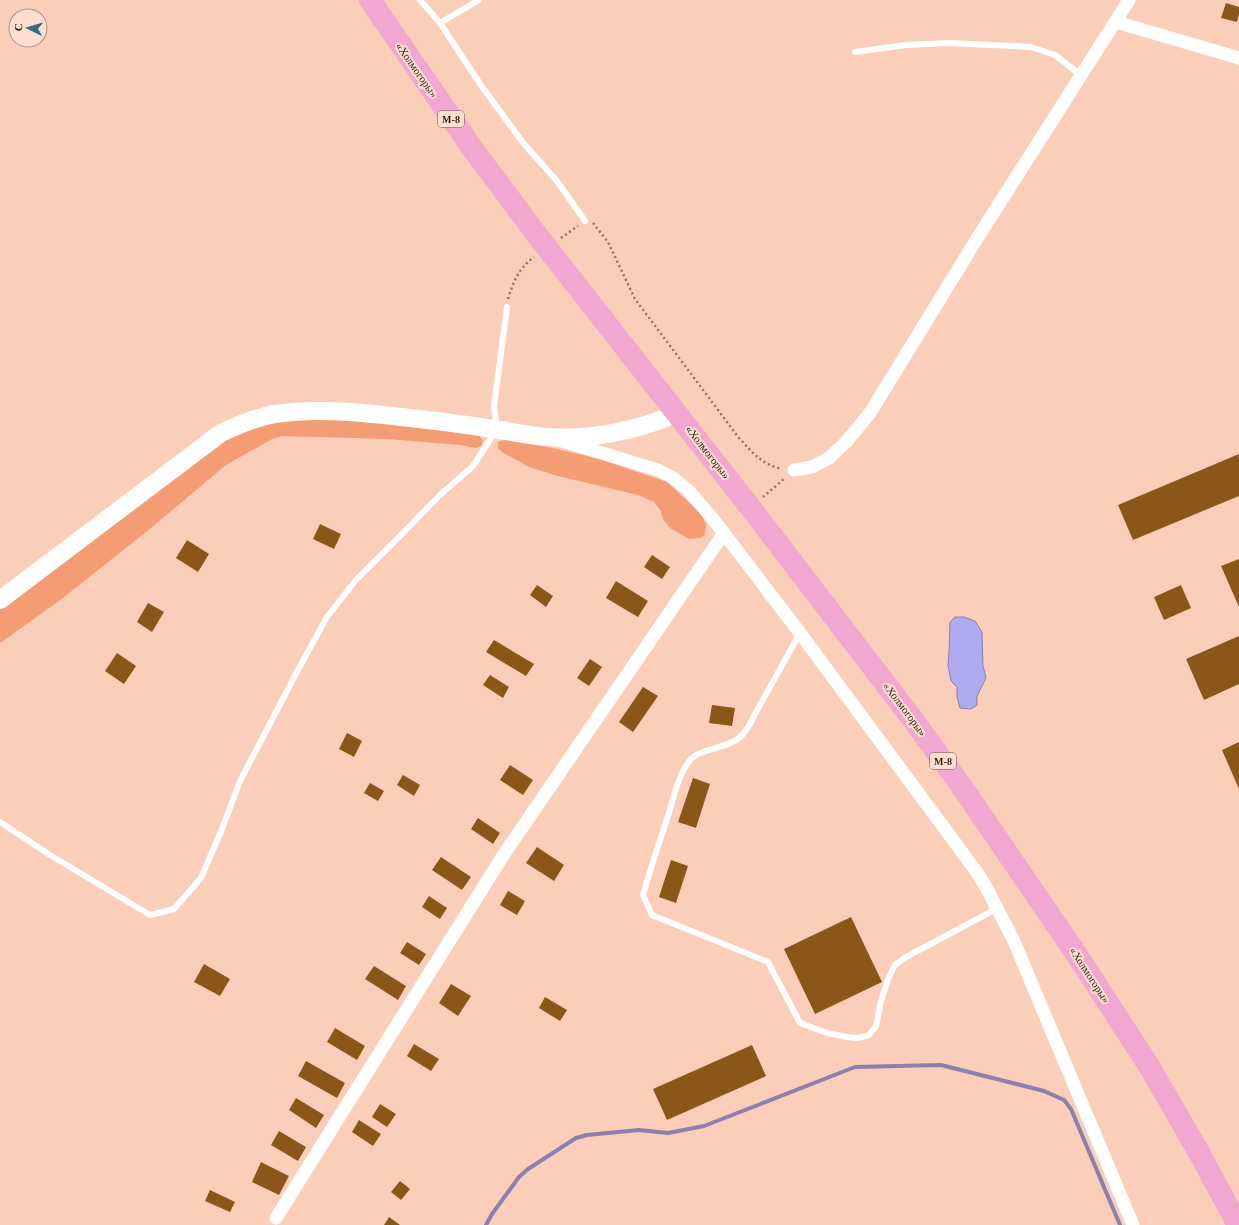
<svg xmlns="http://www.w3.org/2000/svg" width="1239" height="1225" viewBox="0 0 1239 1225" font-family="Georgia,serif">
	<rect width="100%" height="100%" fill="#fbceba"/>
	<path fill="#f49c73" d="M301,418L388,422L477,432L483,441L481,446L476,448L460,445L388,439L282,436L272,439L226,465L146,532L59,601L0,643V609L204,453L248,427Z
		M510,438L599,459L667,482L701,514L706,524L705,535L700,538L689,539L670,528L663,519L661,511L654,502L638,495L558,476L529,467L502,452L498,448V442Z"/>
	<path fill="#aeabf1" stroke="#8b80ae" d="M955,617H964L975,621L982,632L983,666L986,678L977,696V705L971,709L960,708L957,697V687L951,681L948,665L949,652L950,622Z"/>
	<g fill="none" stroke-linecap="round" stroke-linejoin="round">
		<path stroke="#8b80ae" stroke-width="4" d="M486,1225L492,1214L519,1177L528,1169L576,1138L587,1135L639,1130L668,1133L704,1126L855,1067L941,1065L1044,1091L1064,1100L1071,1109L1120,1225"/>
	</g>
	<path fill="#8a5719" d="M1226,3L1239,7V14L1237,22L1221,18Z
		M1239,454V496L1133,540L1118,505Z
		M320,524L341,534L334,549L313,539Z
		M187,540L209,554L198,572L176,558Z
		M652,555L670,567L662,579L644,567Z
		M1239,559V607L1221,566Z
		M616,581L648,601L638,617L606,598Z
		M537,585L553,596L546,607L530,595Z
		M1181,585L1191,608L1164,620L1154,597Z
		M148,603L164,612L152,632L137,622Z
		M1239,636V684L1204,700L1186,659Z
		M494,640L534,664L526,676L486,652Z
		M117,653L136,666L124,684L105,671Z
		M590,659L602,667L589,686L577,678Z
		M490,675L509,687L503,698L483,685Z
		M643,687L658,696L633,732L619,722Z
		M712,705L735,708L732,726L709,723Z
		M347,733L362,741L354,757L339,749Z
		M1239,742V789L1222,750Z
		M510,765L533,780L523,795L500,780Z
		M403,775L420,785L414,796L397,785Z
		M693,778L710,784L696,828L678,822Z
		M370,783L384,791L378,801L364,793Z
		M478,818L500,833L493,844L471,829Z
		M537,847L564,865L554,881L526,863Z
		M441,857L471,877L462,890L432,870Z
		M671,860L688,866L676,903L659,897Z
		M508,891L525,901L517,915L500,905Z
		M429,896L447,908L440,919L422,907Z
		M851,917L882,982L815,1014L784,949Z
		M407,942L426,954L419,965L400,953Z
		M204,964L230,979L220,996L194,982Z
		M374,966L406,986L398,1000L365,979Z
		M451,984L471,996L458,1016L439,1003Z
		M545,997L567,1010L560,1021L539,1008Z
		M335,1028L365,1046L357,1060L327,1042Z
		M414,1044L439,1059L431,1071L407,1056Z
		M752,1045L766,1076L667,1120L653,1089Z
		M306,1061L345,1083L337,1098L298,1076Z
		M296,1098L324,1115L316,1128L289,1110Z
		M380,1104L396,1114L387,1127L372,1117Z
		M359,1120L381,1134L373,1146L352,1132Z
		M279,1131L306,1147L298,1161L271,1145Z
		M261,1162L289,1176L279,1195L252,1182Z
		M400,1181L410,1189L401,1200L391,1192Z
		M210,1190L235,1202L230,1212L205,1201Z
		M389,1217L400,1225H384Z"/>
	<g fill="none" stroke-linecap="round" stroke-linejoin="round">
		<path stroke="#957161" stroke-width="2.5" stroke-dasharray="2 3" stroke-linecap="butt" d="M593,223L608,242L635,299L739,438C753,453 761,464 782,469
			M561,238L578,226
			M508,299C513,282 519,268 534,257
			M763,497L785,478"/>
		<path stroke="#fff" stroke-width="6" d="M420,0L440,23L480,84L524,144L557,181L585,221
			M440,23L479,0
			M855,52L906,45L949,43L1031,47L1055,55L1081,75
			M800,633L755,714C743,741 736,742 709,750C703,752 695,754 691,759C679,772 673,799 668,816C659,842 651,868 643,895L652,915L768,962L800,1023L827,1033L847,1037L858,1038L869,1035L876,1026L881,1001L888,979L895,965L906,957L998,908
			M0,822L50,855L150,915L174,909L201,878L222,829L240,781L300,666L327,617L356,580L400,536L440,495L473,466L497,429L494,406L507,307"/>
		<path stroke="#fff" stroke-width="13" d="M1116,22L1239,58
			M562,441L658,470L672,477L688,490L713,519L800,633L976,871L986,887L1013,939L1133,1225
			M794,470L812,467L829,458L846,442L870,413L978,237L1129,0
			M276,1218L504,854L724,533"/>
		<path stroke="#fff" stroke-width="18" d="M0,600L221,433C238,425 256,417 275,414C315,408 354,412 393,416C429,420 464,424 499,430C515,432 531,436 547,437C590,440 638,431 677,413"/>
		<path stroke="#f1a8d0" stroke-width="22" d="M370,0L472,148L537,235L750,507L914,721L962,787L1077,955L1149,1066L1197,1149L1238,1225"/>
	</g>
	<g text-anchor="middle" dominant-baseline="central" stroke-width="4" stroke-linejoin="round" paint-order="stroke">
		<g fill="#fddfd2" stroke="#73574a" stroke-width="1">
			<rect x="438" y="111" width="26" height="16" rx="3"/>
			<rect x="930" y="753" width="26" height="16" rx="3"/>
		</g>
		<g font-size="10" font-weight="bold" fill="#381d10">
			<text x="451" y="119">М-8</text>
			<text x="943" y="761">М-8</text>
		</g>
		<g font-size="11" fill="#381d10" stroke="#fddfd2">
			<text transform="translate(417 70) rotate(55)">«Холмогоры»</text>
			<text transform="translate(708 452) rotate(52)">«Холмогоры»</text>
			<text transform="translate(905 709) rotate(53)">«Холмогоры»</text>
			<text transform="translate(1090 975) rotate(57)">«Холмогоры»</text>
		</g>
	</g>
	<g transform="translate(28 28) rotate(275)"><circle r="19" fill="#fddfd2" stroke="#ae9184"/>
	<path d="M0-3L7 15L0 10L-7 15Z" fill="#306c83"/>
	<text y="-6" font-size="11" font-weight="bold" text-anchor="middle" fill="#381d10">С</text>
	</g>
</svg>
